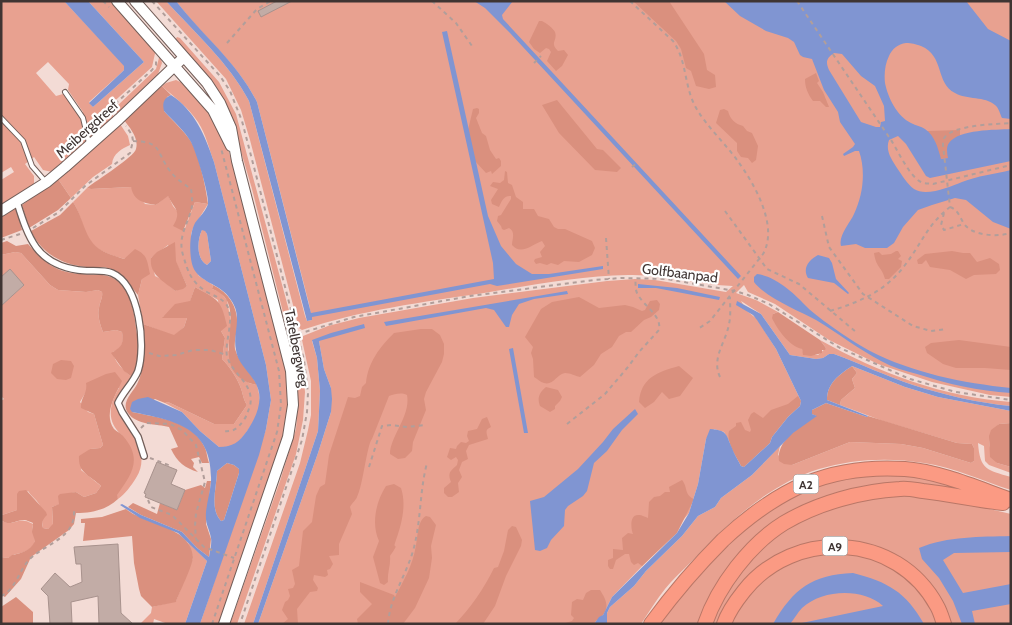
<svg xmlns="http://www.w3.org/2000/svg" width="1012" height="625" viewBox="0 0 1012 625" font-family="Cabin,sans-serif">
	<rect width="100%" height="100%" fill="#f3dbd5"/>
	<path fill="#e8a190" fill-rule="evenodd" d="M1,1H64L124,65V70L121,73L89,102L93,107L144,62L88,1H113L156,49L152,67L108,107V110L115,118L52,172L43,170L34,157L25,164L34,176V185L1,205V180L14,172L11,167L1,173ZM48,62L69,84L68,90L83,112L79,115L63,94L56,96L36,73Z
		M156,1H166C195,33 229,63 249,101L305,316L307,321L312,320L309,304L257,102C237,62 202,36 176,1H1011V397L990,395L932,382L878,364L829,340L775,304L748,292L744,285L736,293L756,300L778,312L773,314L802,349L804,355H818L826,348L820,340C879,373 943,397 1011,402V406C978,403 945,395 913,385C886,376 861,364 834,354H829L823,358L816,359L790,355L761,314L741,301L747,311L757,319L776,349L801,401L744,467L724,432L714,429L706,439L698,484L689,513L651,557L612,597L603,615L596,620L594,624H258L318,453L331,412V388L324,369L319,341H312L317,358L320,391L318,431L253,624H244L300,463L308,430L311,415V381L302,340L303,336L328,326L359,318L473,298L607,281L635,279L655,280L726,292L733,286C698,285 664,274 628,275C580,276 531,285 484,293C423,302 361,310 302,330L299,328L250,140L241,110L226,79Z
		M177,37L180,38L219,82L236,114L294,329L302,364L305,392L303,420L296,454L237,624H230L280,481L296,429L298,403L296,364L252,189L230,114L221,95L175,40Z
		M160,54L162,63L157,77L118,114L116,111V107L156,69Z
		M176,80C206,91 225,137 233,165L284,361C288,387 289,411 284,437L220,624H200L266,429L271,400L266,365L214,162C209,149 206,134 198,122C189,108 174,97 162,86L166,83Z
		M120,124L128,136L130,145C122,149 113,153 112,164L93,177L71,198L58,179Z
		M131,187L145,204L156,205L168,195L173,206L178,212L184,231L195,202L208,204L193,228L191,234V246L193,266L199,276L213,285L212,289L220,292L227,300L231,323L228,350L249,383L257,385C259,393 261,401 259,409C257,418 245,436 238,442C233,447 226,447 219,447L200,431L182,412L165,403L168,402L214,424H234L247,405C243,399 243,393 240,386C236,376 229,366 222,359L225,338L221,331L218,300L195,287L190,302H187L163,317L187,318L184,327L174,336L143,324L138,295L142,279L130,255L124,259C112,255 95,251 89,239C82,228 81,214 73,202L87,188L92,189ZM168,245L187,286L175,291L163,280L155,276L151,258Z
		M202,230H205L207,234L211,261L207,265C196,259 197,240 202,230Z
		M15,252L21,253L50,285L58,290L85,292L98,290L102,292C103,298 100,301 99,308C97,315 100,325 103,332L116,330L122,332C124,342 123,348 113,352C114,362 124,371 132,377L117,398L115,404C126,427 153,451 136,478C131,486 125,494 118,499L116,495L124,484L122,435C106,422 109,404 119,388L87,390L80,402L88,412L94,414L103,445L100,448L90,449L81,470L101,486L96,493L84,497L76,492L63,495L60,504L52,507L53,525L48,529L43,528C41,520 44,511 39,504C36,499 31,496 28,491L18,499L17,510L2,515L1,517V401L4,399L1,396V306L24,285L1,277V255Z
		M852,366L905,387L938,397L1011,411V423L999,424C986,440 987,445 997,463L1011,467V473L989,465L985,461L984,446L978,443C980,470 987,470 1011,477V490C982,481 954,467 924,463C889,457 852,459 819,469C767,485 727,524 691,562C682,571 672,580 665,589C656,600 649,612 641,624H607V613L610,607L634,586L646,571L682,536L698,516L715,507L721,498L752,475L780,446L778,455L792,465L850,442L901,444L923,448L971,463L974,461V448L972,444L957,443L883,421L840,405L841,400L855,388L852,379L857,373Z
		M901,471L961,484L938,497L1011,514V624H654L695,571L773,503L825,480Z
		M1,520C10,527 16,519 25,521C28,521 30,523 33,524C31,531 35,534 35,540C35,548 22,554 15,554L8,558L1,557Z
		M188,542L207,561L185,624H168L154,619L153,624H140L151,613L152,607L176,601L193,558Z"/>
	<path fill="#da907e" d="M633,1H669L704,54L707,70L715,75L716,87L709,89L696,86L691,71L686,68L681,49L676,41Z
		M539,21H542C546,23 553,28 555,32C558,41 549,42 558,51L564,50L568,55L562,66L556,71L547,61L551,52L549,49L546,48L540,53L534,49L529,42Z
		M816,73L819,81L817,83L823,92L829,107H826L820,101H813C808,94 805,88 805,79Z
		M162,86L171,95L167,97L164,111C172,120 183,130 190,140C199,153 206,188 208,204L195,202L183,231L173,226C182,211 175,210 168,196L156,205C143,203 134,201 131,187L91,189L87,188C97,180 134,157 136,149C139,138 130,128 124,120Z
		M557,100L597,149L603,150L621,168L617,172L595,170L559,133L542,105Z
		M477,108L479,109V113L476,118L482,133L486,136L490,150L496,159L499,158L501,161V166L492,174L491,171L486,173L475,161L468,130L473,109Z
		M724,109L728,111C730,119 735,124 743,126L747,131L752,133L758,146L756,160L752,163L748,158L741,157L737,151V143L716,123L720,110Z
		M960,130V136L948,158L940,159L927,131Z
		M505,171L507,172L508,183L512,185L516,197L523,202V209H534L538,216L549,219L554,227L558,229H565L592,241L595,248L592,255L579,262L564,261L558,265L551,263L547,265L540,263L536,264L534,261L535,259L542,257L540,252L545,246L542,241C533,244 521,256 512,245C512,239 516,232 509,228L504,230L502,229L501,226L497,221L498,216L501,215L511,199V196C504,195 501,202 499,207L492,204L491,200L498,189L490,186L493,182L500,183L504,180Z
		M58,179L71,198L58,210L29,228L22,205Z
		M73,202C84,218 84,240 101,250C107,254 116,256 124,259L135,249C148,255 147,261 150,274L142,279L138,295C131,287 124,274 114,270C106,266 96,267 87,267C63,265 42,254 31,231L60,215Z
		M16,208L22,230L1,238V217Z
		M7,241L16,246L28,244C37,254 47,265 60,270C73,275 89,274 102,275C128,277 134,308 136,328C139,344 140,363 132,377L124,371L111,353C121,347 124,345 122,332L116,330L103,332C100,325 97,315 99,308C100,301 103,298 102,292L98,290L86,292L58,290L50,285L21,253L15,252L1,255V243Z
		M175,242L176,261L187,286L183,289L175,291C164,281 149,275 151,258L157,252Z
		M896,251H898L901,256L898,259L902,261L901,267L889,279H885C882,267 876,268 874,253L879,252L882,255L891,254Z
		M952,251L963,253H970L977,262L990,258L999,264L1000,270L996,274L974,275L966,279L950,270L930,267L926,260L922,264H918L917,260L925,254Z
		M213,285C231,294 239,310 237,329C236,335 234,343 235,349C239,363 251,372 257,385C198,372 257,304 212,289Z
		M195,287C218,300 221,299 227,326L221,331L225,338L222,359C229,366 236,376 240,386C243,393 243,399 247,405L234,424H214L168,402L165,403L155,399L132,412C158,418 193,420 205,448C207,452 207,458 209,463H202L199,457L191,459L194,463L193,467L198,472C185,468 177,462 171,449L178,447L169,427C157,424 136,425 128,413C120,402 134,392 138,382C146,364 145,342 143,324L174,335L184,327L187,318H162L175,304L190,301Z
		M579,297L599,308L625,305L633,307L642,311L645,310L650,301L657,300L660,304L659,310L651,317L644,320L631,332H626L619,336L612,347L601,354L594,365L580,377C575,376 571,373 565,373C557,374 553,386 544,383C540,382 538,379 534,377L533,359L531,353L533,347L525,337L541,309L552,302Z
		M778,312L820,340L826,348L825,350H822V353L811,356L803,355L802,349C789,346 777,329 772,318L773,314Z
		M421,329H432L440,335L444,344V354L442,362L426,392L424,399L426,410L413,442L412,451L405,458L398,459L390,454C390,436 411,416 407,395C401,392 395,394 389,396L372,439C367,444 363,486 357,497C356,500 352,503 350,507L352,514L339,544V555L329,556L333,564L330,569L327,570L328,575L325,577L314,575L313,580L318,588L317,591L310,592L297,609L298,624H282L288,619L282,610L285,602L288,600L290,596L288,589L293,588L295,584L292,570L299,566L303,531L312,522L316,496L320,487L325,484L329,455L348,397L355,398L360,396L362,387L366,383C368,362 380,347 394,333Z
		M959,340L1011,347V370L985,368H956L943,364L927,353L925,347L931,343Z
		M61,360L71,361L74,366L71,378L66,380L57,379L51,373L53,364Z
		M679,366L693,378L680,396L669,399L662,392L654,402L645,408L639,402C641,378 657,372 679,366Z
		M852,366L857,373L852,379L855,388L841,400L840,405L827,400C827,383 839,375 852,366Z
		M115,372L122,381C116,394 103,414 114,429C117,432 121,433 123,436C143,459 132,474 117,495L118,499C106,510 92,513 76,513L74,524L69,530L31,557L21,579L5,597L1,595V557L8,558L12,555C22,553 30,551 35,541L32,532L33,523C30,522 27,520 24,520C15,520 10,527 1,520L2,515L17,510V494L19,491L26,490L46,512L47,515C43,519 41,522 43,528L48,529L53,524L52,507L59,504L58,496L60,494L76,492L84,497L96,493L101,486C90,475 78,474 79,456L90,449L100,448L103,445L94,414L81,408C80,398 88,393 86,383L106,374Z
		M546,387L558,390L562,397L560,401L555,406V409L550,412L540,406C537,398 539,393 546,387Z
		M798,396L801,401L800,406L788,417L772,437L770,443L744,467L741,466C736,456 726,443 729,431L736,426V423L741,422L745,430L750,432L751,430L748,420L751,414L754,412L763,418L771,410L788,404Z
		M826,403L867,417L868,416L957,443L972,444L974,448V461L971,463L923,448L901,444L850,442L792,465L784,464L779,461C776,440 801,426 816,416L812,414V410Z
		M487,417L491,427C484,430 487,433 488,439L469,445L466,451L468,459L462,462L459,470L462,477L458,483L459,492L452,497H448L444,493V488L451,482C447,472 451,471 457,465L458,460L456,457L451,460L447,457L450,448L456,449L457,446L461,442L466,443L469,441L467,436L468,431L477,429L482,419Z
		M1011,423V467L997,463L990,457L989,436L991,430L999,424Z
		M227,463L234,465L239,469V473L224,520L221,521C209,508 217,487 217,471Z
		M682,480C688,487 684,495 694,499L677,533L642,566L638,563L634,565L631,562L629,554H625L616,560L613,569H610L608,566V560L613,558V549L623,550L622,538L628,533L633,534C631,529 629,514 639,515C642,515 645,517 648,518L649,502L654,497L660,496L665,492H670L669,487Z
		M207,481H211L206,524L211,539L209,557L197,548L182,532L141,515L128,507L133,503L157,514L160,503L177,510L185,490L201,485L205,488Z
		M394,484L401,488C407,506 401,526 395,543C393,548 398,544 394,550C393,552 391,554 390,556C391,565 387,573 388,582L384,585L380,583L373,557L379,541C371,524 376,501 386,486Z
		M126,509C145,525 191,526 193,557C193,565 179,593 176,602L152,607L141,596L139,589L134,563L132,536L83,541L85,523H81V519L102,517Z
		M426,516L430,517L436,525L431,546L432,558L429,578L415,608L403,624H358L357,619L372,604L360,592V582L394,595L395,597C404,580 413,565 416,545C418,536 417,521 426,516Z
		M512,526L516,527L522,540L521,546L506,576L495,606L483,624H455C469,610 485,587 494,568L498,567L504,551L508,530Z
		M591,590H600C605,598 610,606 603,615C600,619 597,619 594,624H562L572,621L574,618L571,615L572,602L577,599L583,600L586,593Z
		M16,597L33,612V624H1V607Z"/>
	<path fill="#8095d2" fill-rule="evenodd" d="M64,1H88L144,62L93,107L89,103L121,73L124,70V66Z
		M166,1H176C203,36 237,62 257,102L311,313L494,279L493,263L442,32L447,31L488,216L501,246L516,264L532,274H549L603,266V269L497,286L490,284L312,317V320L307,321L249,101C229,63 195,33 166,1Z
		M474,1H513L502,15L503,19L741,276L738,279L510,33L485,8Z
		M724,1H966L988,29L1011,41V119L1002,118C1000,114 999,108 995,105C985,96 967,100 955,93C935,83 945,56 921,46C915,44 912,43 906,43C898,44 892,49 889,56C885,64 884,74 885,83C888,98 897,116 911,123C916,126 921,126 925,129C935,136 938,148 941,159L948,158C947,153 946,147 949,143C959,129 995,130 1011,129V161L930,178L926,176L906,144L898,136L889,140C885,151 892,160 897,168C902,175 907,184 914,189C926,197 950,187 962,182C977,176 995,174 1011,170V229L993,222L966,200L955,198L932,205L918,210L903,227L894,243L887,248H865L856,244L841,246C838,236 850,223 854,214C863,195 866,171 859,151H855L844,156L843,154L853,147L855,144L840,122L838,112L824,90L812,59L803,57L800,55L794,42L788,38L766,31L740,16ZM834,53L842,54L861,76L875,86L884,106L885,121L881,122L880,127H876L861,122L829,70C825,61 827,58 834,53Z
		M171,95C195,111 205,135 214,162L266,365L271,400L266,429L259,455L200,624H185L207,561L178,533L140,518L120,505L122,504L141,515L182,532L197,548L209,557C210,551 212,544 211,538C209,527 205,525 206,512C207,502 210,492 211,482C213,427 176,421 132,412L130,409L132,402L138,399L148,397L182,412L200,431L219,447C233,447 239,442 247,431C257,416 266,396 253,379C247,370 237,361 236,350C232,330 245,316 228,296C219,284 199,282 193,267C189,256 189,234 195,223C199,217 206,211 208,204C209,193 196,152 191,142C185,131 172,120 164,111C162,103 164,98 171,95ZM202,230L205,231L207,234L211,261L207,265C196,259 197,240 202,230ZM227,463L234,465L239,469V473L224,520L221,521C209,508 217,487 217,471Z
		M818,255L829,258L832,263L836,279L849,293L848,294L834,283L808,278C802,268 809,260 818,255Z
		M757,274C776,276 795,294 807,307C819,319 855,343 870,351C913,373 963,383 1011,388V393C978,391 948,384 917,374C905,371 892,367 881,361C858,349 838,333 816,320C799,311 765,297 754,282V277Z
		M638,284L677,288L720,297L719,300L656,288H638Z
		M567,291L568,294L534,299L519,304L512,315L509,327H506L494,310L486,308L386,326L384,322Z
		M737,301L761,314L790,355L816,359L823,358L829,354H834C861,364 886,376 913,385C945,395 978,403 1011,406V411L938,397L905,387L852,366C839,375 827,383 827,400L868,416L867,417L826,403L812,410V414L817,416L793,433L752,475L721,498L715,507L698,516L682,536L646,571L634,586L610,607L607,613V624H594L599,617L603,615L612,597L677,533L689,513L698,484L706,439L710,429C727,430 726,434 732,448C734,454 738,460 741,466L744,467L770,443L772,437L788,417L800,406L801,401L776,349L757,320L753,315L736,305Z
		M364,324L365,328L319,341L324,369L331,388L332,399L331,412L318,453L258,624H253L318,431L320,391L317,358L312,340L331,333Z
		M513,348L528,433H524L509,349Z
		M635,409L638,414L622,430L607,451L594,463L587,491L583,496L568,506L565,510L564,526L551,540L547,548L540,551L535,550L530,501L544,497L578,469L603,442L613,429Z
		M1011,536V552L954,553L943,560L963,593L1011,584V604L972,611L975,624H962L953,601L939,578L922,559L919,548C948,536 980,537 1011,536Z
		M853,573C888,582 906,592 924,624H797L883,606C863,588 823,589 802,608C798,612 794,619 790,624H773C794,588 812,575 853,573Z"/>
	<path fill="#c2aca6" stroke="#a8928d" d="M277,1H292L261,17L258,11Z
		M10,269L24,285L1,306V277Z
		M157,462L177,470L171,484L185,490L177,510L145,497L146,494L144,493Z
		M118,544L121,613L133,624H99L98,596L71,602L72,623L50,624L48,596L41,589L55,573L70,587L82,582L81,564H76L74,547Z"/>
	<g fill="none" stroke-linecap="round" stroke-linejoin="round">
		<g stroke="#725e59" stroke-width="6">
			<path id="service" d="M65,92L83,118L89,143
				M1,118L23,141L32,166L45,181"/>
		</g>
		<g stroke="#725e59" stroke-width="8">
			<path id="pedestrian" d="M17,202C28,237 36,264 78,270C89,272 102,269 112,273C140,285 146,346 138,371C133,383 123,392 118,403L122,412L138,437L144,456"/>
		</g>
		<g stroke="#725e59" stroke-width="12">
			<path id="tertiary" d="M117,1L213,110L231,146
				M135,1L207,83L220,103L231,128L237,161L291,371L293,405L288,437L224,624
				M1,211L47,182L65,167L119,119L183,58"/>
		</g>
		<g stroke="#b97767" stroke-width="16">
			<path id="motorway" d="M651,624C673,594 697,566 723,540C778,489 829,464 905,469C941,472 977,488 1011,500
				M705,624C718,586 750,544 784,523C818,503 861,491 900,489C908,488 916,490 923,491C950,494 976,500 1003,503
				M724,624C728,612 736,601 744,591C794,528 897,532 937,606C940,611 942,618 944,624"/>
		</g>
		<path stroke="#b19e9a" stroke-width="2" stroke-dasharray="4 4" stroke-linecap="butt" d="M103,1L109,7
			M152,1L220,76L230,91L242,121L304,360L308,393L307,412L302,440L240,624
			M432,1L456,23L472,46
			M630,1L673,41C687,61 684,85 695,106C706,126 724,142 737,160C754,183 779,226 763,254L710,321L698,329
			M797,1L891,140C898,151 910,177 921,182C925,184 930,183 933,184L1011,165
			M227,43L257,9L271,1
			M534,63L541,56
			M113,111V106L152,70L156,65V60
			M133,141C163,142 155,151 170,171C175,178 184,184 191,189C192,196 193,204 191,211C186,227 178,238 183,255C188,272 191,282 207,292C214,296 220,297 226,304C236,317 224,343 227,356C232,375 255,383 250,406C248,411 247,415 244,420C237,429 234,432 223,431
			M632,167L638,162
			M950,207C959,210 960,219 965,225C974,236 998,237 1011,233
			M725,211L767,269L799,284L856,332
			M944,213L941,225L944,230L964,224
			M822,216L829,247L863,294L913,326L931,331L946,329
			M33,228L59,212L85,186L130,153L133,141L132,135L126,126
			M606,238L609,279
			M1,240L20,234
			M830,311C860,302 886,291 905,265C922,243 927,225 950,207L943,145C943,142 943,139 945,137C954,125 996,124 1011,123
			M298,334L354,317L470,296L594,280L621,278L667,279L735,291L748,295L769,304L840,348L910,379L956,392L1011,400
			M149,353L159,356L176,355L193,350H210L227,355
			M720,377C711,358 726,342 729,324C731,316 730,306 730,297
			M567,424L605,394L628,367L639,352L659,330C662,315 643,306 637,293C635,289 636,283 635,278
			M141,428L146,423L170,424L182,430L196,445L205,482L196,513L195,526L196,539
			M150,458L171,466
			M369,467L382,426L391,425L407,427L425,425
			M148,500L151,507L172,515L204,547L234,558
			M1,596C17,589 19,568 32,557C48,543 76,537 74,510
			M212,624L277,432L281,405L279,371L221,148
			M388,624C390,595 409,572 415,543C421,517 420,489 427,463"/>
		<use href="#service" stroke="#fff" stroke-width="4"/>
		<use href="#pedestrian" stroke="#fff" stroke-width="5.5"/>
		<use href="#tertiary" stroke="#fff" stroke-width="10"/>
		<use href="#motorway" stroke="#fb9a83" stroke-width="14"/>
	</g>
	<g text-anchor="middle" dominant-baseline="central" stroke-width="4.5" stroke-linejoin="round" paint-order="stroke">
		<g fill="#fff" stroke="#797270" stroke-width="1">
			<rect x="793.5" y="474.5" width="25" height="19" rx="4"/>
			<rect x="822.5" y="536.5" width="25" height="19" rx="4"/>
		</g>
		<g font-size="12" font-weight="bold" fill="#3f3533">
			<text x="806" y="484">A2</text>
			<text x="835" y="546">A9</text>
		</g>
		<g font-size="14" fill="#3f3533" stroke="#fff">
			<text transform="translate(87 129) rotate(-42)">Meibergdreef</text>
			<text transform="translate(680 273) rotate(7)">Golfbaanpad</text>
			<text transform="translate(297 348) rotate(79)">Tafelbergweg</text>
		</g>
	</g>
	<rect width="1012" height="625" fill="none" stroke="#3f3533" stroke-width="5"/>
</svg>
